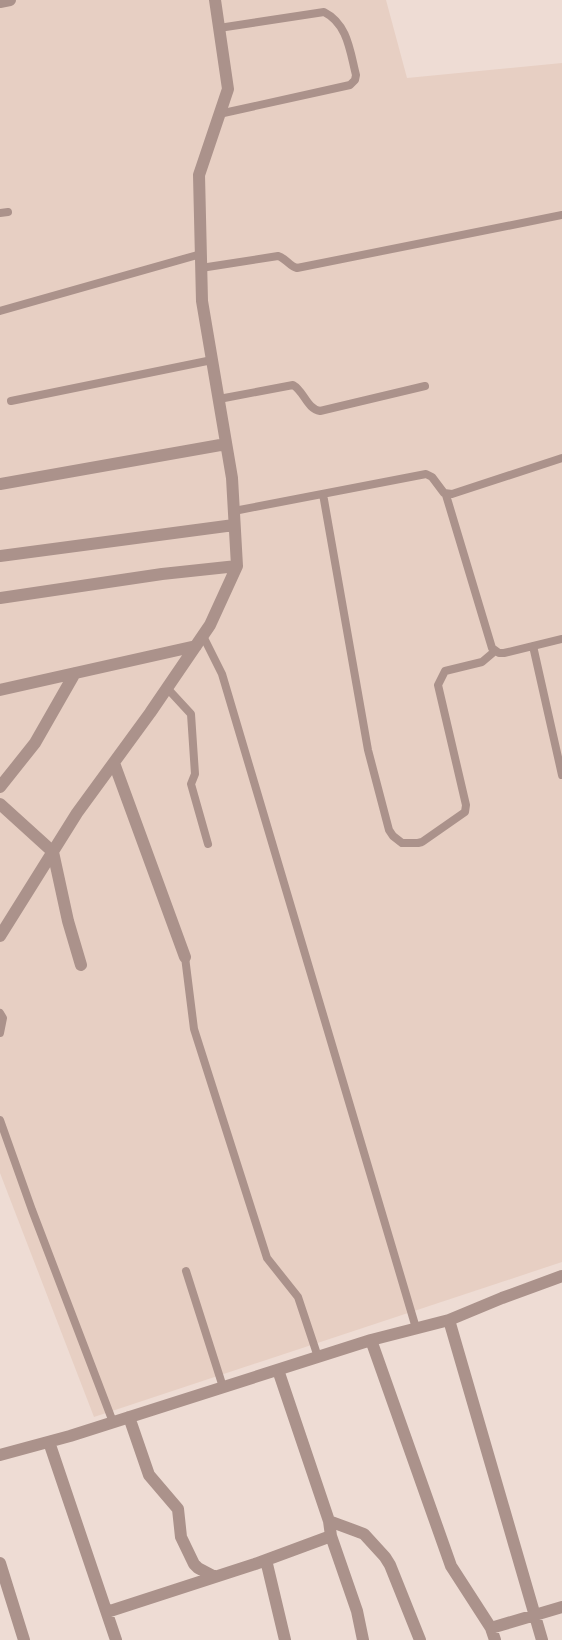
<svg xmlns="http://www.w3.org/2000/svg" width="562" height="1640" viewBox="0 0 562 1640" font-family="'Playfair Display',serif">
	<rect width="100%" height="100%" fill="#eedcd4"/>
	<path fill="#e7cfc3" d="M0,0H386L407,78L562,63V1262L94,1417L0,1173Z"/>
	<g fill="none" stroke-linecap="round" stroke-linejoin="round">
		<path stroke="#ab928b" stroke-width="8" d="M219,114L350,85L355,80L356,75C350,52 348,24 324,12L219,28
			M0,213L8,212
			M201,268L278,256C286,258 289,266 297,268L562,215
			M0,311L201,254
			M219,399L293,385C304,391 307,409 320,411L425,386
			M11,401L212,360
			M323,494L368,750L389,830L393,836L402,843H418L422,842L465,812L466,805L438,685L445,671L482,662L495,651
			M446,495L492,648L499,653H504L562,639
			M234,511L426,474L432,477L444,493L452,494L562,458
			M203,636L222,674L416,1328
			M533,646L562,775
			M167,688L191,714L195,774L191,784L208,844
			M185,957L194,1029L267,1258L298,1297L318,1357
			M0,1013L3,1018L0,1033
			M0,1120L32,1210L113,1422
			M186,1271L223,1387"/>
		<path stroke="#ab928b" stroke-width="12" d="M0,2L10,0
			M0,484L226,444
			M0,556L234,525
			M0,598L162,574L237,566
			M0,690L196,646
			M114,763L185,957
			M0,787L35,743L75,673
			M0,804L53,852L68,921L81,965
			M0,936L77,813L150,713L210,625L237,566L232,478L202,301L199,175L228,89L215,0
			M449,1320L542,1640
			M371,1340L451,1566L491,1628L495,1640
			M278,1370L329,1521L331,1536L357,1611L363,1640
			M129,1417L149,1475L178,1509L181,1537L194,1564L198,1568L215,1577
			M49,1442L116,1640
			M0,1455L70,1436L371,1340L449,1320L502,1298L562,1276
			M329,1521L364,1534L385,1557L390,1565L420,1640
			M266,1560L285,1640
			M0,1563L24,1640
			M107,1612L255,1564L331,1536
			M491,1628L562,1607"/>
	</g>
</svg>
